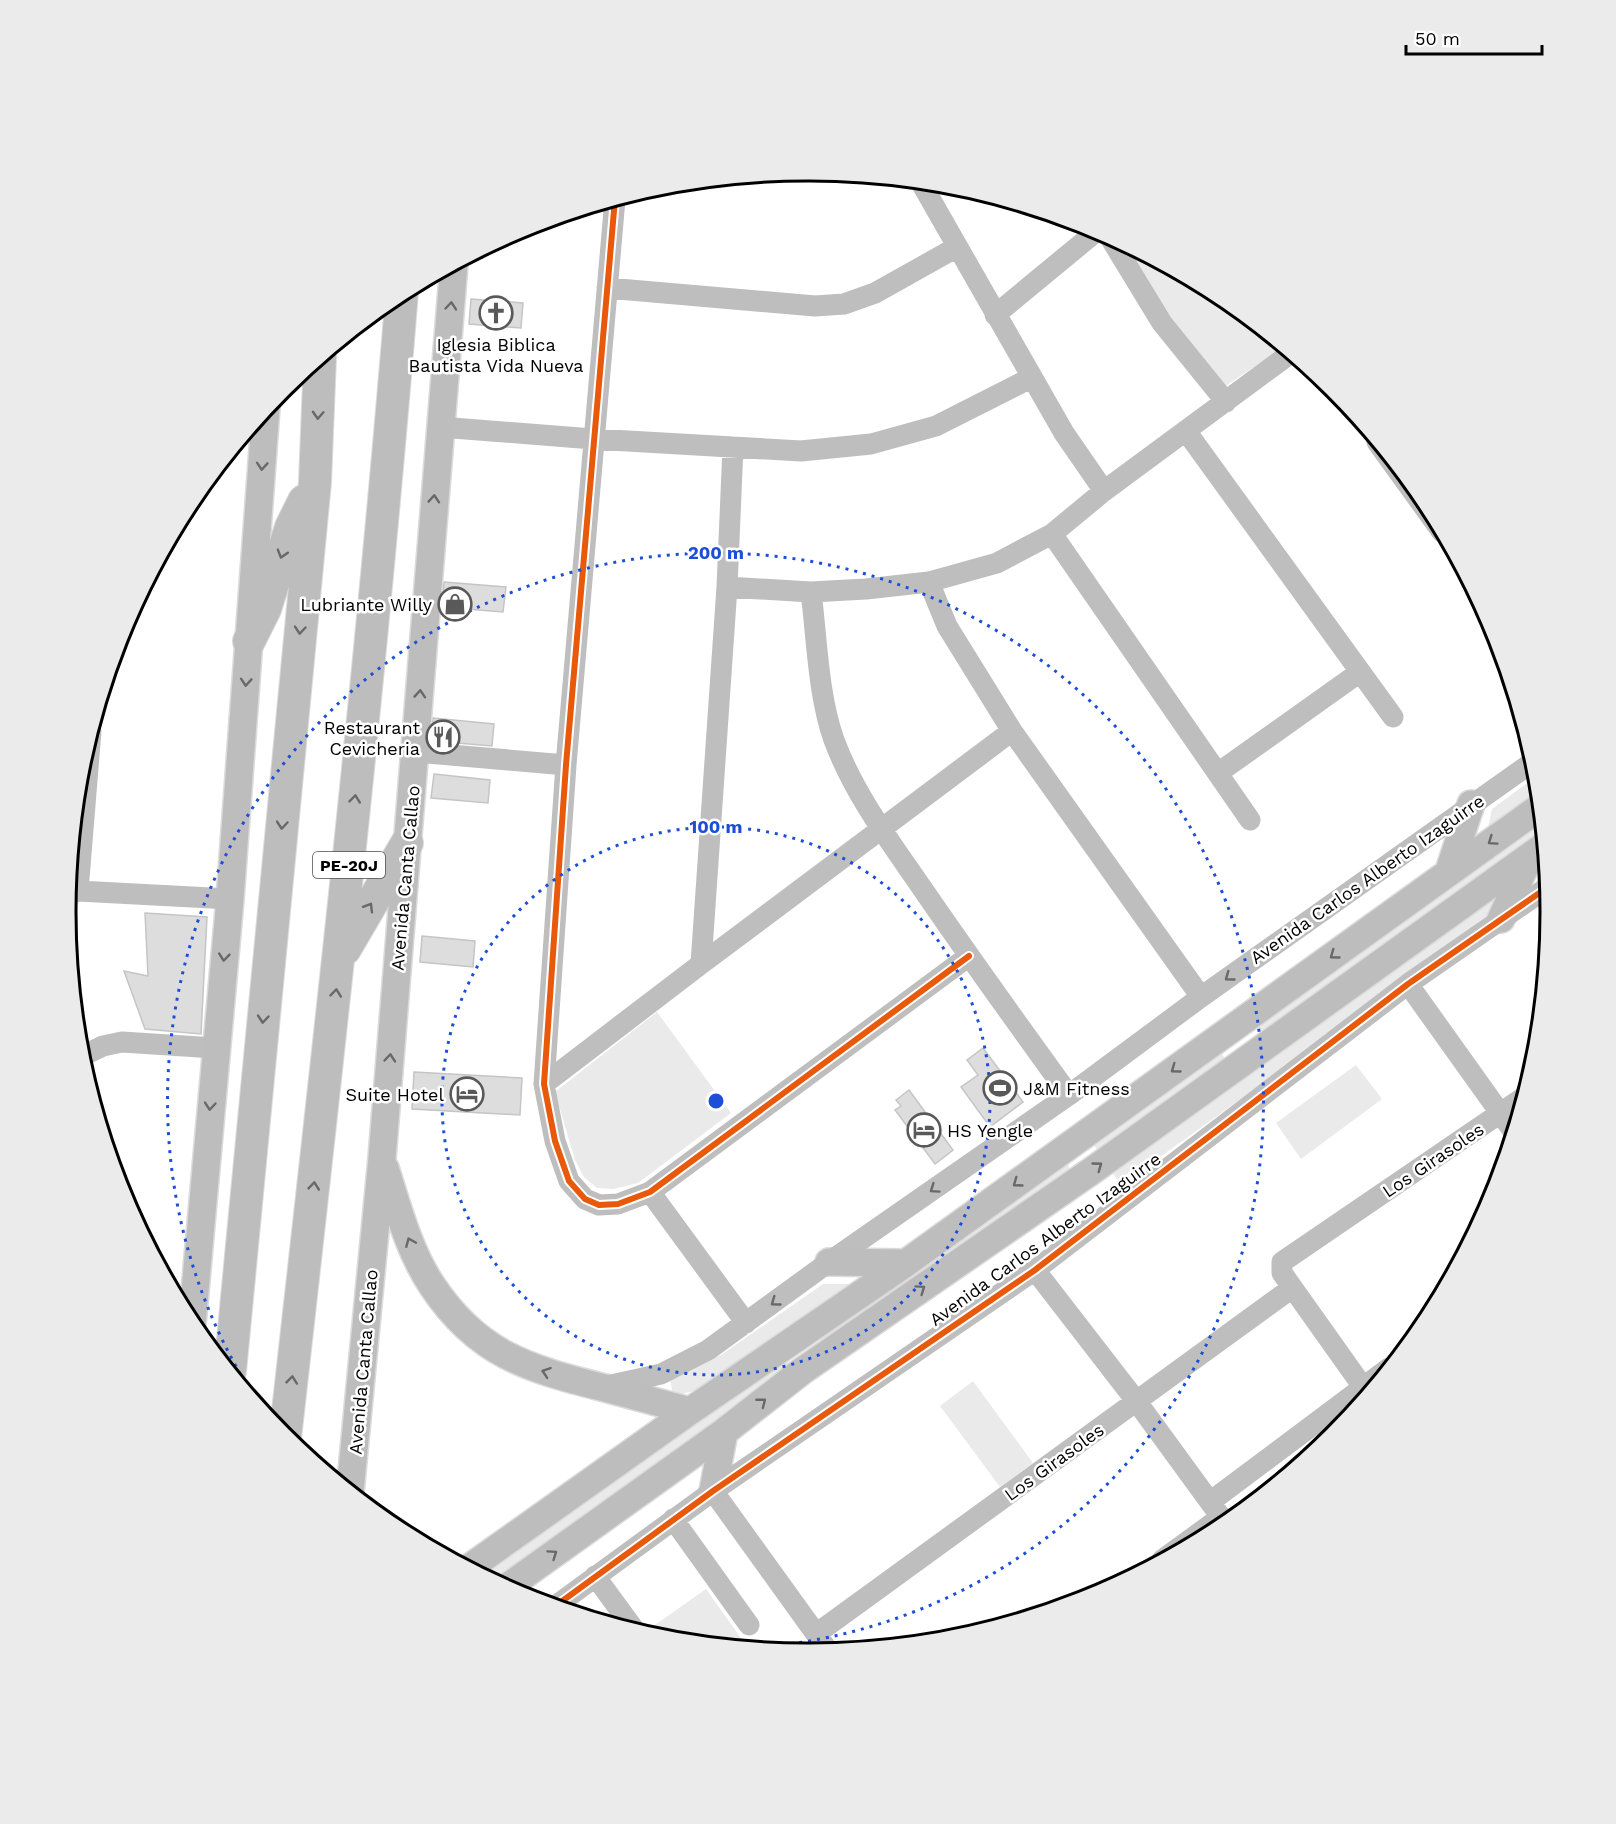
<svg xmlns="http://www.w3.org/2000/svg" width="1616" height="1824" viewBox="0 0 1616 1824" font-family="'Work Sans',sans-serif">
	<rect width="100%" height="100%" fill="#fff"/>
	<path fill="#eaeaea" d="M1121,242L1221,295L1284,347L1218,391Z
		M1537,776L1538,793L1488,828L1492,809Z
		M1541,824L1543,839L1265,1036L1258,1026Z
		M1515,881L1509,906L1121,1185L1112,1172Z
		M657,1012L731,1113L638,1183L614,1189L597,1188L584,1177L575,1160L555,1092Z
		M1221,1053L1228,1062L1099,1152L1092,1143Z
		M1356,1065L1382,1099L1301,1159L1276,1123Z
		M1067,1161L1071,1173L827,1349L820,1339Z
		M823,1284H859L727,1383L673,1396L670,1378L721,1355Z
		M780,1354L789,1359L786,1371L494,1581L479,1573Z
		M973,1381L1033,1463L1000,1487L940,1406Z
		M706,1589L748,1648L663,1640L652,1627Z"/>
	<path fill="#ddd" stroke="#c5c5c5" stroke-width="1.5" d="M471,299L523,303L521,328L469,324Z
		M444,582L506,587L503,612L442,607Z
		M433,718L494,724L492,746L433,741L432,739Z
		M434,774L490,780L488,803L431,798Z
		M145,913L207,917L201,1034L145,1029L124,971L148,976Z
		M422,936L475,941L473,967L420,962Z
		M983,1048L1023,1102L990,1127L961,1087L978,1075L967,1060Z
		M414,1072L522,1078L520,1115L412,1109Z
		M909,1090L953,1150L935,1164L895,1110L901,1106L896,1100Z"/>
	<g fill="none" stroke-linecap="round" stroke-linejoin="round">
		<g stroke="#dbdbdb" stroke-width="30">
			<path id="major" d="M1449,871L1471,804
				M1501,919L1529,858
				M385,1168C398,1208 409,1252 433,1287C478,1354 527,1368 601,1387C631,1395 660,1403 690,1411
				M829,1262L906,1263
				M192,1325L230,899L266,408
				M713,1491L724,1432
				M350,1492L382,1158L454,264
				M469,1568L690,1411L906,1263L1540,807
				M506,1588L724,1432L802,1371L1093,1170L1544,846"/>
		</g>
		<g stroke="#dbdbdb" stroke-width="34">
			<path id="highway" d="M249,641L265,609L291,527L304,501
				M345,949L407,843
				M230,1371L315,482L320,357
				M285,1438C328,1056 371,675 402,292"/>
		</g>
		<path stroke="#bebebe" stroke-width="21" d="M920,181L1064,433L1104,491
			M615,199L566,765L544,1084L555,1141L569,1181L585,1199L599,1205L618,1204L650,1192L969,956
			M1109,236L1162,323L1226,402
			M607,288L815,306L844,304L875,293L957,247
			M995,315L1098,230
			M440,427L593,439L801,451L871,444L936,426L1031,378
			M1186,431L1393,717
			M1377,442L1442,532
			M1052,534L1250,820
			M929,582L947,626L1012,731L1201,997
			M727,587L811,592L866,589L929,582L997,563L1052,534L1104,491L1291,353
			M811,592C817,639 818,695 834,740C854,794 889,840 922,888C970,958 1019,1026 1069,1095
			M416,752L566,765
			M1218,773L1360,672
			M78,891L91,731
			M68,895L78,891L230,899
			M701,964L727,587L733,447
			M1408,984L1513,1131
			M80,1057L103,1046L122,1042L215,1048
			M544,1084L701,964L1012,731
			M650,1192L746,1323
			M1035,1270L1137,1402L1226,1524
			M602,1387L661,1374L708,1350L829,1262L1069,1095L1201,997L1534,761
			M1368,1394L1282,1273V1262L1524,1097
			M713,1491L829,1652
			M1210,1502L1389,1368
			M673,1519L749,1625
			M1162,1560L1221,1517
			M595,1576L636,1632
			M554,1607L713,1491L1035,1270L1408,984L1548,887
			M816,1634L1292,1288"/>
		<use href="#major" stroke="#bdbdbd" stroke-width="27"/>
		<use href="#highway" stroke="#bdbdbd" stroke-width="32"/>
		<g stroke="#fff" stroke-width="10">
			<path id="cycleway" d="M615,199L566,765L544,1084L555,1141L569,1181L585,1199L599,1205L618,1204L650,1192L969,956
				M554,1607L713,1491L1035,1270L1408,984L1548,887"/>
		</g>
		<use href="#cycleway" stroke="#e8590c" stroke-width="6"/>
	</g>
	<defs><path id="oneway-chevron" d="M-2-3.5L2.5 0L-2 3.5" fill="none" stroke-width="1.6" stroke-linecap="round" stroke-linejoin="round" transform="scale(1.5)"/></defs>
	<g stroke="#686868">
		<use href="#oneway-chevron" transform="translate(451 306) rotate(-85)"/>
		<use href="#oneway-chevron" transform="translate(318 415) rotate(93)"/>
		<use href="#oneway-chevron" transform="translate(262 466) rotate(94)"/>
		<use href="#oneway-chevron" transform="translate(434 499) rotate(-86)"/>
		<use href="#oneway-chevron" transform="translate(282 554) rotate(107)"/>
		<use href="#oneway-chevron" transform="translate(300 630) rotate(95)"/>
		<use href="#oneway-chevron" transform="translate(246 682) rotate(94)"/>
		<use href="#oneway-chevron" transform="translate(420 694) rotate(-86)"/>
		<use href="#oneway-chevron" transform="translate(355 799) rotate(-84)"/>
		<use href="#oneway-chevron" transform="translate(282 825) rotate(95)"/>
		<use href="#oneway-chevron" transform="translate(1492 841) rotate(145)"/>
		<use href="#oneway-chevron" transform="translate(369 907) rotate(-59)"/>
		<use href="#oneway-chevron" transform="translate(1334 955) rotate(144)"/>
		<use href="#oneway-chevron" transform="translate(224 957) rotate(96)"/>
		<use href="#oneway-chevron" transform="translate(1229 977) rotate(144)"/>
		<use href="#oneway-chevron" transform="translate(336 993) rotate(-84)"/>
		<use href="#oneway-chevron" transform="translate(263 1019) rotate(95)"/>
		<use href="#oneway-chevron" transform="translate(390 1058) rotate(-85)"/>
		<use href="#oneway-chevron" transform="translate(1175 1069) rotate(144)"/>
		<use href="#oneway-chevron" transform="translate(210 1106) rotate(95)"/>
		<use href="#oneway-chevron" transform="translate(1098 1166) rotate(-36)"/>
		<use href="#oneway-chevron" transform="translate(1017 1183) rotate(144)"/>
		<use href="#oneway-chevron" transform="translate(314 1186) rotate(-84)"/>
		<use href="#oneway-chevron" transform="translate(934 1189) rotate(145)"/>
		<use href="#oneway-chevron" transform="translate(410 1242) rotate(-113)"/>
		<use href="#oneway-chevron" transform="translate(921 1289) rotate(-35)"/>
		<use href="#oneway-chevron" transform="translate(775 1302) rotate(144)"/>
		<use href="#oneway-chevron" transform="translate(546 1372) rotate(-161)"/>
		<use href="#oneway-chevron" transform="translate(292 1380) rotate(-84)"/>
		<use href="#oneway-chevron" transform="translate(762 1402) rotate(-38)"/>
		<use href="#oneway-chevron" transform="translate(553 1554) rotate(-35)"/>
	</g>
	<g fill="none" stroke="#1d4ed8" stroke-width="3" stroke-dasharray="3 6">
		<circle cx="716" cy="1101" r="274"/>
		<path d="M275 1427A548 548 0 1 1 749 1648"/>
	</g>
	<defs>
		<g id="church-ring" transform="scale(1.725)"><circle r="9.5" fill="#fff" stroke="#595959" stroke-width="1.5"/><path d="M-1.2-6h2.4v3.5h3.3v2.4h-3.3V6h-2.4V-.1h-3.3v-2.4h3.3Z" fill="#595959"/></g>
		<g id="shop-ring" transform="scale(1.725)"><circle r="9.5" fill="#fff" stroke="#595959" stroke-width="1.5"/><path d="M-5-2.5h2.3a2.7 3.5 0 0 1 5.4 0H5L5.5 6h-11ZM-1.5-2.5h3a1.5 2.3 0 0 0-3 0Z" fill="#595959"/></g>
		<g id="restaurant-ring" transform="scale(1.725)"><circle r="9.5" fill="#fff" stroke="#595959" stroke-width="1.5"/><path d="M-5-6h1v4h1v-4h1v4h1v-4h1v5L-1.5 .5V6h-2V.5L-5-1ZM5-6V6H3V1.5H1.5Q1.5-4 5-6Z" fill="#595959"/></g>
		<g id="stadium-ring" transform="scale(1.725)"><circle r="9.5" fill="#fff" stroke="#595959" stroke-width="1.5"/><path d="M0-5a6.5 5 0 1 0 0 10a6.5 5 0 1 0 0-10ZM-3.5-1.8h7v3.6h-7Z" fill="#595959"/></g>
		<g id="hotel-ring" transform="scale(1.725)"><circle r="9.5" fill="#fff" stroke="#595959" stroke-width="1.5"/><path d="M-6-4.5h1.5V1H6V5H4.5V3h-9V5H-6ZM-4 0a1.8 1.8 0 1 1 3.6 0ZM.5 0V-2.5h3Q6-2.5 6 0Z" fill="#595959"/></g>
	</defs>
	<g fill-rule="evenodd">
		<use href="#church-ring" x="496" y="313"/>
		<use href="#shop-ring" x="455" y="604"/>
		<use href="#restaurant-ring" x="443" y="737"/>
		<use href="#stadium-ring" x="1000" y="1088"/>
		<use href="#hotel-ring" x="467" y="1094"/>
		<use href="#hotel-ring" x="924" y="1130"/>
	</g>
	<g text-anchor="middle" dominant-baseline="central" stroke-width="5" stroke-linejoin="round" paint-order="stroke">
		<rect fill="#fff" stroke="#4c4c4c" stroke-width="1.5" x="313" y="852" width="72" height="26" rx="4.5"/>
		<g font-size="16" font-weight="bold" fill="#000">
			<text x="349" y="865">PE-20J</text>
		</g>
		<g font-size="18" fill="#000" stroke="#fff" text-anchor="end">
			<text x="496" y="344" text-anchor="middle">Iglesia Biblica<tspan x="496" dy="21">Bautista Vida Nueva</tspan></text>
			<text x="432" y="604">Lubriante Willy</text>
			<text x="420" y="727">Restaurant<tspan x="420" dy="21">Cevicheria</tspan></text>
			<text x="1023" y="1088" text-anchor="start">J&amp;M Fitness</text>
			<text x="444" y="1094">Suite Hotel</text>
			<text x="947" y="1130" text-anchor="start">HS Yengle</text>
		</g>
		<g font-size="18" fill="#000" stroke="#fff">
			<text transform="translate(405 878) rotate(-85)">Avenida Canta Callao</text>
			<text transform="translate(1367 879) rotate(-35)">Avenida Carlos Alberto Izaguirre</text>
			<text transform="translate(1433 1160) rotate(-34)">Los Girasoles</text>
			<text transform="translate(1045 1239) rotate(-36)">Avenida Carlos Alberto Izaguirre</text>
			<text transform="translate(363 1362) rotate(-85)">Avenida Canta Callao</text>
			<text transform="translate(1054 1462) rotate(-36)">Los Girasoles</text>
		</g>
	</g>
	<path d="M0 0H1616V1824H0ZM807 181H809A731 731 0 0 1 1540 912V912A731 731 0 0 1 809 1643H807A731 731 0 0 1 76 912V912A731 731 0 0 1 807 181Z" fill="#ebebeb" fill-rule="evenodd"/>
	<path fill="none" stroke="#000" stroke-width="3" d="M807 181H809A731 731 0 0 1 1540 912V912A731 731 0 0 1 809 1643H807A731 731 0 0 1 76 912V912A731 731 0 0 1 807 181Z"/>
	<circle cx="716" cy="1101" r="9" fill="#1d4ed8" stroke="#fff" stroke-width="3"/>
	<g font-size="18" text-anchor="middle" font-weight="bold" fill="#1d4ed8" stroke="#fff" stroke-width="5" stroke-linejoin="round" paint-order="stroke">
		<text x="716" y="559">200 m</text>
		<text x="716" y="833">100 m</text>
	</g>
	<path d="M1406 45v9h136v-9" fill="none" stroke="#000000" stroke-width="3"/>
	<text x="1415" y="45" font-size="18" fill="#000000" stroke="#ffffff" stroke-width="4.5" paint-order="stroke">50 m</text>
</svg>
